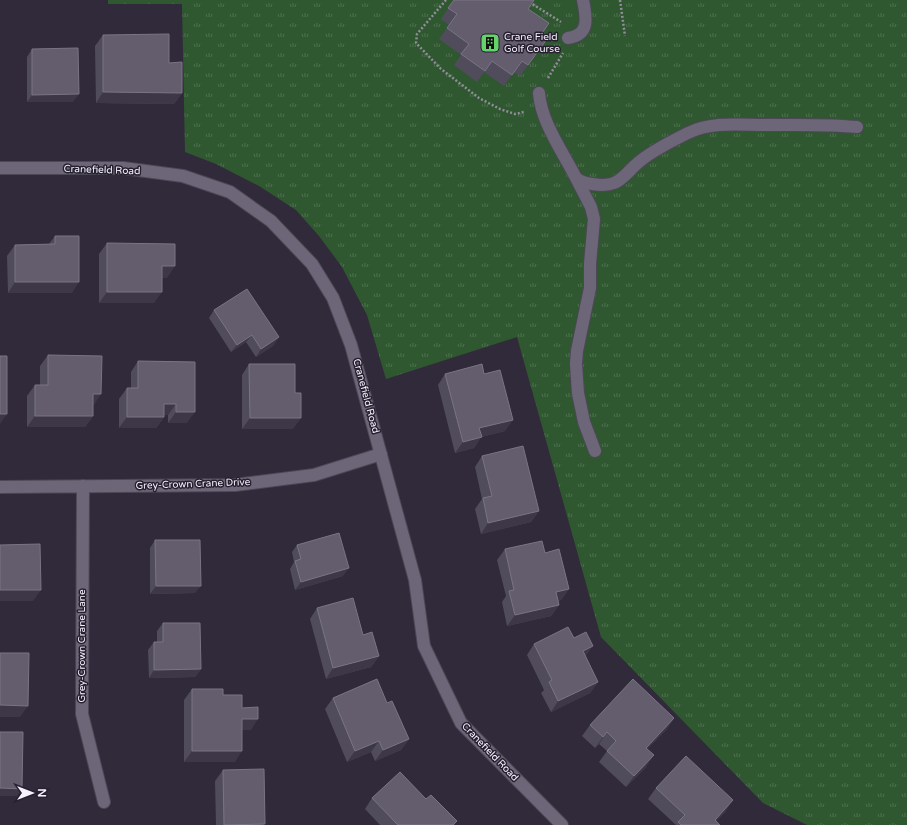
<svg xmlns="http://www.w3.org/2000/svg" width="907" height="825" viewBox="0 0 907 825" font-family="'Varela Round',sans-serif">
	<defs>
		<pattern id="grass-tufts" width="24" height="20" patternUnits="userSpaceOnUse"><rect width="24" height="20" fill="#2f5830"/><path d="M3 7l-1-3M5 7V3M7 7l1-3M15 17l-1-3M17 17v-4M19 17l1-3" fill="none" stroke="#4e704f"/></pattern>
	</defs>
	<rect width="100%" height="100%" fill="#302a3a"/>
	<path fill="url(#grass-tufts)" d="M108,0H907V825H807L763,803L601,637L517,337L386,379L367,315L342,267L319,236L296,210L259,186L216,164L185,152L182,4H108Z"/>
	<g fill="none" stroke-linecap="round" stroke-linejoin="round">
		<g stroke="#4d4856" stroke-width="14">
			<path id="minor" d="M568,38C591,35 586,16 583,0
				M539,93C541,122 563,152 576,178C583,184 604,187 614,183C623,180 631,168 639,162C653,150 672,141 688,133C712,121 741,125 766,125C797,125 827,124 857,127
				M0,168H123L183,176L230,192L271,221L312,264L333,298L351,345L415,580L424,646L461,723L562,825
				M576,178L591,207L594,219L590,264V288L577,351L576,364L578,393L584,422L595,451
				M83,486L82,714L104,802
				M0,487L235,485L314,475L381,454"/>
		</g>
		<path stroke="#928d9a" stroke-width="2.5" stroke-dasharray="2 2" stroke-linecap="butt" d="M446,0L417,34L416,43L441,69L479,98L500,109L515,114L524,112
			M526,0L561,22
			M620,0L625,36
			M548,78L563,53"/>
		<use href="#minor" stroke="#6d6679" stroke-width="12"/>
	</g>
	<path fill="#514c5c" d="M454,0L528,9L541,35L547,39L520,76L514,72L504,86L484,72L477,82L454,65L461,55L439,39L449,25L441,19Z
		M103,35L169,63L182,93L174,104L96,103L95,46Z
		M32,49L73,102H27V57Z
		M55,236L72,293H8L7,256L15,245L49,244Z
		M107,243L167,278H162L154,303H99V254Z
		M214,310L274,345L256,357L246,342L231,352L209,318Z
		M48,355L94,405H93V416L85,427H27V396L35,385H40V366Z
		M138,361L195,362L187,423H168V415H164V417L156,428H119V399L127,388H131V372Z
		M249,364L295,393L293,429H242V375Z
		M445,374H484L505,431L481,437L474,448L455,453L438,385Z
		M482,456L539,511L531,522L481,534L475,509L482,499L475,467Z
		M155,540L195,593L150,594V548Z
		M297,545L343,576L295,590L290,569L294,562L292,552Z
		M505,549L545,553L569,589L561,600L558,601L559,605L551,616L507,626L502,602L506,596L497,560Z
		M317,608L363,635L379,656L371,667L326,679L310,619Z
		M163,623L201,669L195,677L149,678L148,650L154,642H157V631Z
		M574,638L586,657L598,682L590,693L551,712L541,693L544,690L527,655L534,644Z
		M192,689L223,695L242,708L251,730H242L235,762H184V700Z
		M333,698L387,703L409,739L401,750L375,761L371,752L347,762L325,709Z
		M674,718L667,729L647,749L646,767L626,787L599,762L607,751L599,744L595,748L582,736L590,725Z
		M223,770L264,825H216L215,781Z
		M656,788L726,811L716,821L720,825H676L648,799Z
		M372,798L457,821L454,825H380L365,809Z"/>
	<path fill="#3d3747" d="M103,92L182,93L174,104L96,103Z
		M79,94L73,102H27L32,95Z
		M162,266H175L167,278H154Z
		M15,282H79L72,293H8Z
		M107,292H162L154,303H99Z
		M252,335L246,342L231,352L237,345Z
		M279,337L274,345L256,357L261,349Z
		M93,394H101L94,405H86Z
		M164,404H176L168,415H156Z
		M176,412H195L187,423H168Z
		M0,414H7L0,424Z
		M35,416H93L85,427H27Z
		M127,417H164L156,428H119Z
		M250,418H301L293,429H242Z
		M513,420L505,431L481,437L474,448L455,453L463,442L479,428Z
		M539,511L531,522L481,534L488,523Z
		M349,568L343,576L295,590L301,582Z
		M156,586H201L195,593L150,594Z
		M569,589L561,600L549,603L556,592Z
		M0,590H41L33,601H0Z
		M559,605L551,616L507,626L515,615Z
		M593,646L585,657L583,651Z
		M379,656L371,667L326,679L333,668Z
		M201,669L195,677L149,678L154,670Z
		M598,682L590,693L551,712L558,701Z
		M0,705L28,706L20,717H0Z
		M674,718L667,729L638,759L646,748Z
		M242,719H258L251,730H235Z
		M607,732L599,744L595,748L603,737Z
		M409,739L401,750L375,761L383,750Z
		M379,741L371,752L347,762L355,751Z
		M192,751H242L235,762H184Z
		M654,755L646,767L626,787L634,776Z
		M0,788L22,789L17,796H0Z
		M733,800L726,811L713,825L715,820Z"/>
	<path fill="#635d6d" stroke="#7a7584" d="M454,0H534L528,9L549,23L541,35L547,39L528,65L522,61L512,75L492,61L485,71L461,54L469,44L447,28L457,14L448,8Z
		M169,34V63L182,62V93L103,92V35Z
		M78,48L79,94L32,95V49Z
		M55,236H79V282H15V245L55,244Z
		M107,243L175,244V266H162V292H107Z
		M247,289L279,337L261,349L252,335L237,345L214,310Z
		M48,355L102,356L101,394H93V416H35V385H48Z
		M0,356H7V414H0Z
		M138,361L195,362V412H176V404H164V417H127V388H138Z
		M249,364H295V393H301V418H250Z
		M482,364L484,374L500,370L513,420L479,428L482,437L463,442L445,374Z
		M523,446L539,511L488,523L483,498L492,496L482,456Z
		M339,533L349,568L301,582L295,561L301,559L297,545Z
		M155,540H200L201,586H156Z
		M542,541L545,553L559,549L569,589L556,592L559,605L515,615L509,591L514,590L505,549Z
		M40,544L41,590H0V545Z
		M353,598L363,635L372,632L379,656L333,668L317,608Z
		M163,623H200L201,669L154,670V642H163Z
		M568,627L574,638L586,632L593,646L583,651L598,682L558,701L549,682L552,680L534,644Z
		M0,653H29L28,706L0,705Z
		M377,679L387,703L392,701L409,739L383,750L379,741L355,751L333,698Z
		M633,679L674,718L646,748L654,755L634,776L607,751L616,741L607,732L603,737L590,725Z
		M192,689H223V695H242V708L258,707V719H242V751H192Z
		M0,732H23L22,789L0,788Z
		M686,756L733,800L715,820L720,825H681L678,822L685,815L656,788Z
		M264,769L265,824L224,825L223,770Z
		M400,772L426,799L431,795L457,821L453,825H398L372,798Z"/>
	<defs>
		<g id="building-square" transform="scale(1)"><rect x="-9" y="-9" width="18" height="18" rx="4" fill="#62d469" stroke="#262030"/><path d="M-4-6H4V6H1V3H-1V6H-4ZM-2.5-4.3h1.7v1.8h-1.7ZM.8-4.3h1.7v1.8H.8ZM-2.5-1h1.7V.8h-1.7ZM.8-1h1.7V.8H.8Z" fill="#111"/></g>
	</defs>
	<g fill-rule="evenodd">
		<use href="#building-square" x="490" y="43"/>
	</g>
	<g text-anchor="middle" dominant-baseline="central" stroke-width="3" stroke-linejoin="round" paint-order="stroke">
		<g font-size="10" fill="#f6f2fd" stroke="#262030" text-anchor="start">
			<text x="504" y="37">Crane Field<tspan x="504" dy="12">Golf Course</tspan></text>
		</g>
		<g font-size="10" fill="#f6f2fd" stroke="#262030">
			<text transform="translate(102 170) rotate(2)">Cranefield Road</text>
			<text transform="translate(366 396) rotate(75)">Cranefield Road</text>
			<text transform="translate(193 484) rotate(-2)">Grey-Crown Crane Drive</text>
			<text transform="translate(82 646) rotate(-90)">Grey-Crown Crane Lane</text>
			<text transform="translate(490 752) rotate(46)">Cranefield Road</text>
		</g>
	</g>
	<g transform="translate(32 793) rotate(90)" stroke="#262030" stroke-width="3" paint-order="stroke">
	<path d="M0-3L7 15L0 10L-7 15Z" fill="#f6f2fd"/>
	<text y="-6" font-size="11" font-weight="bold" text-anchor="middle" fill="#f6f2fd">N</text>
	</g>
</svg>
